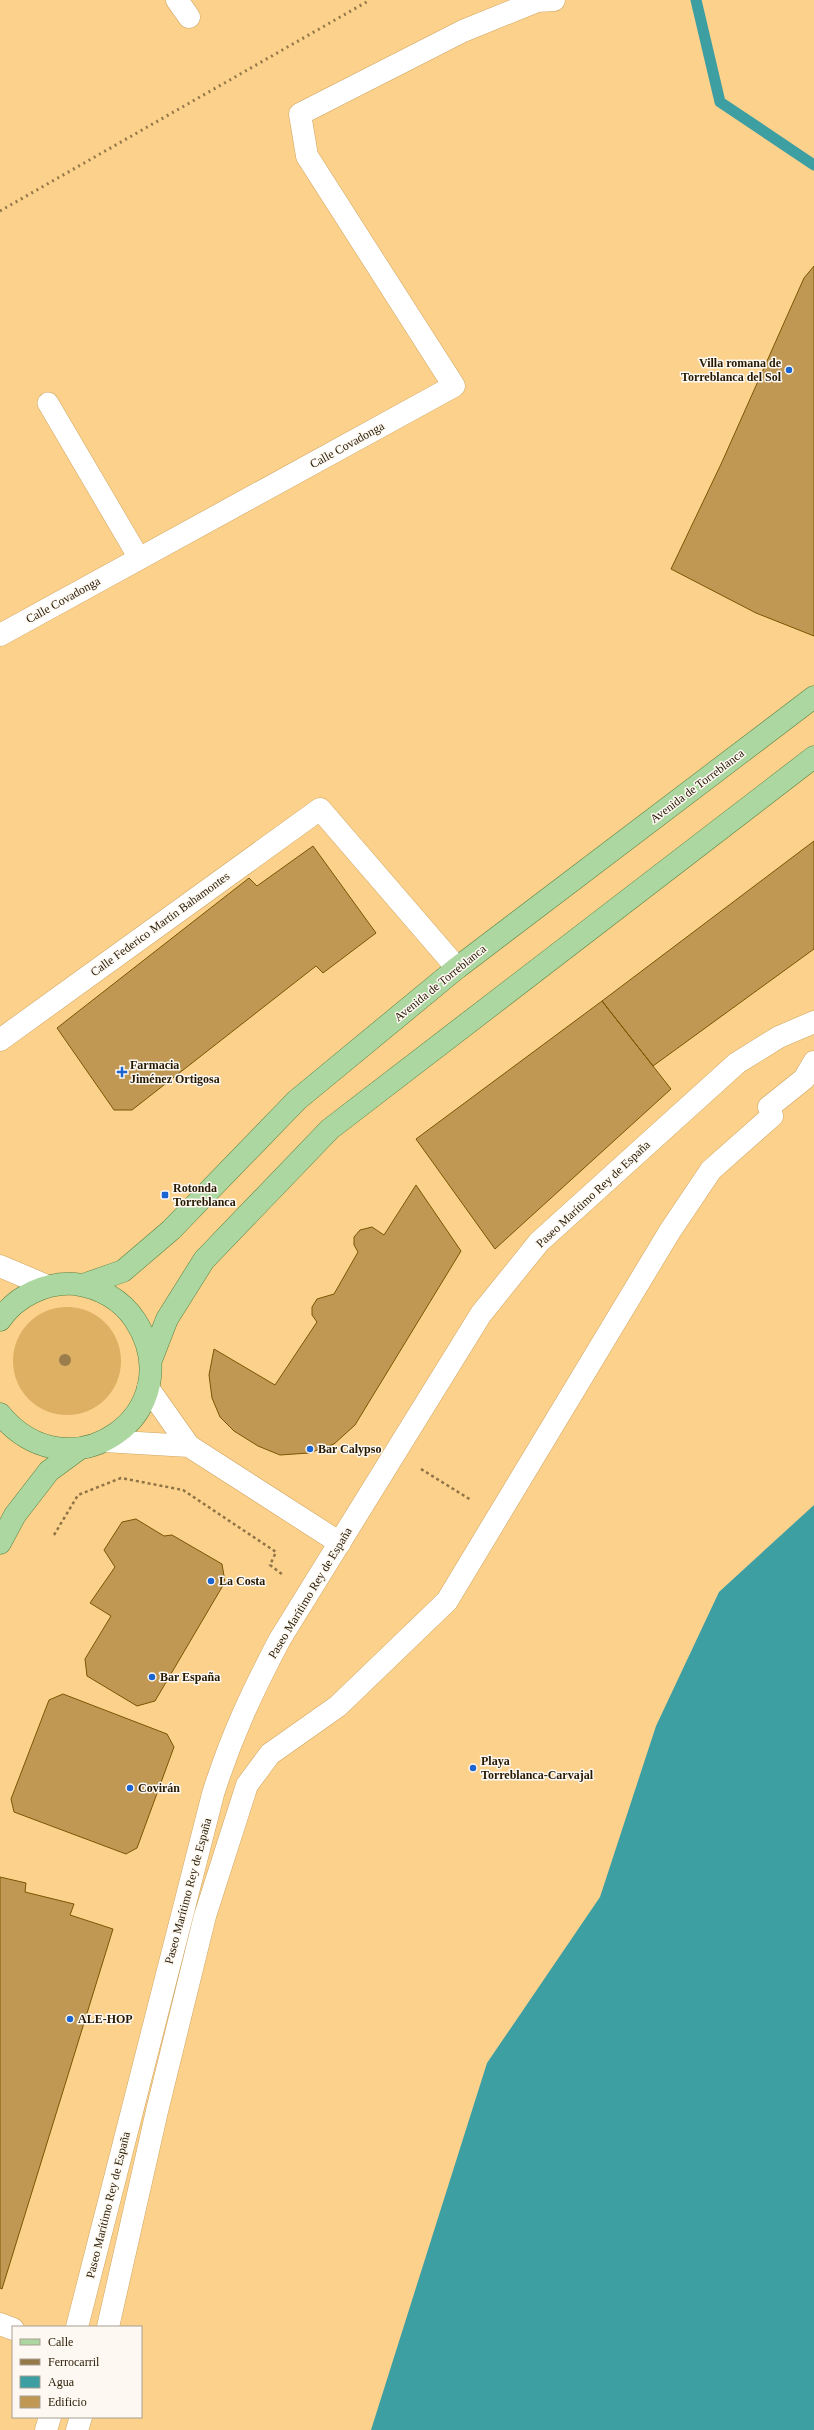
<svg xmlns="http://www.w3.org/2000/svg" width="814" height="2430" viewBox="0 0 814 2430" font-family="Georgia,serif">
	<rect width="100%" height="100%" fill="#fcd18c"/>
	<path fill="#ddb063" d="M13 1361a54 54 0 1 1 108 0a54 54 0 1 1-108 0Z"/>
	<path fill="#3e9fa3" d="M814,1505V2430H371L487,2063L600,1897L656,1726L719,1592Z"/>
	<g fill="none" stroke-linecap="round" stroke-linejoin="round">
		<path stroke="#3e9fa3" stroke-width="11" d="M696,0L720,102L814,165"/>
	</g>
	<path fill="#c09854" stroke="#7b5601" d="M814,266V636L756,613L671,569L722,462L804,278Z
		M814,841V949L653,1066L602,1001Z
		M313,846L376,933L323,973L316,966L132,1110H114L57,1028L249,878L257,886Z
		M602,1001L671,1089L495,1249L416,1139Z
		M416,1185L461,1251L355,1425L334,1444L309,1453L280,1455L258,1446L234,1431L220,1417L212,1398L209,1375L214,1349L275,1385L317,1322L312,1315V1307L317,1299L334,1294L358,1252L354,1245V1237L360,1230L372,1227L384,1235Z
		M136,1519L164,1536L172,1535L222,1564L225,1582L155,1701L137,1706L87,1676L85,1659L111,1616L90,1603L115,1567L104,1550L122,1522Z
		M63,1694L167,1734L174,1747L137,1848L126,1854L14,1812L11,1799L49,1700Z
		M0,1877L26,1883L25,1892L74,1904L70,1915L113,1929L2,2289L0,2288Z"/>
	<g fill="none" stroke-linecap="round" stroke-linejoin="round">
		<g stroke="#cea561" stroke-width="22">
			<path id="lane" d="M48,403L139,558"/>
		</g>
		<g stroke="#cea561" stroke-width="23">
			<path id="street" d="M177,0L189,17
				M0,635L454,386L307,156L300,114L463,31L537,1L554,0
				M0,1040L320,809L457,968
				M0,1266L47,1286
				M148,1388L189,1446L340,1543
				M104,1441L189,1446
				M0,2324L13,2329
				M77,2327L213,1794C231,1737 252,1692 280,1639L481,1314L539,1242L737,1063L779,1037L814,1022
				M108,2327L157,2111L205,1916L247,1785L270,1754L338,1706L447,1601L670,1231L711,1170L772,1116L769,1107L804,1079L814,1062
				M46,2430L50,2417
				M77,2430L81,2417"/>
		</g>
		<g stroke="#5a8340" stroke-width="23">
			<path id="primary" d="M83,1285L123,1271L171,1230L297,1100L457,968L814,697
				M0,1320C16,1296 46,1282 75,1284C99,1287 122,1300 135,1320C194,1411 71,1500 0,1414
				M151,1360L167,1319L204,1260L330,1129L814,757
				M0,1543L15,1515L49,1471L79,1449"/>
		</g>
		<path stroke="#917446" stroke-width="2.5" stroke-dasharray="3 3" stroke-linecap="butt" d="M421,1469L471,1500
			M54,1535L78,1495L121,1478L183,1490L276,1552L270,1565L283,1575"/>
		<use href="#lane" stroke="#fff" stroke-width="21"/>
		<use href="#street" stroke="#fff" stroke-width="22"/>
		<use href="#primary" stroke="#add7a1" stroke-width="22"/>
		<path stroke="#967949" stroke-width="3" stroke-dasharray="2 4" stroke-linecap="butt" d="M0,211L370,0"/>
	</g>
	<circle fill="#9c7d4c" cx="65" cy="1360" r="6"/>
	<g fill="#1c64cf" stroke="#fdf9f2" stroke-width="1.5">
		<circle cx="789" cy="370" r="4"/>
		<path d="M120 1066h4v4h4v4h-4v4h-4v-4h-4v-4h4z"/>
		<rect x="161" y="1191" width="8" height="8" rx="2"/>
		<circle cx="310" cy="1449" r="4"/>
		<circle cx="211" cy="1581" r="4"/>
		<circle cx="152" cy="1677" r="4"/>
		<circle cx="473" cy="1768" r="4"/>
		<circle cx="130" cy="1788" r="4"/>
		<circle cx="70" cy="2019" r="4"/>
	</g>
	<g text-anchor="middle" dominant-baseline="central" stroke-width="3" stroke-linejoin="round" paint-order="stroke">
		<g font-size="12" font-weight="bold" fill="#271800" stroke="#fdf9f2" text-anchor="start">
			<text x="781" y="363" text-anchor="end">Villa romana de<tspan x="781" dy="14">Torreblanca del Sol</tspan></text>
			<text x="130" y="1065">Farmacia<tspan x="130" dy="14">Jiménez Ortigosa</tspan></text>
			<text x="173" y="1188">Rotonda<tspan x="173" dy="14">Torreblanca</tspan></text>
			<text x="318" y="1449">Bar Calypso</text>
			<text x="219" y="1581">La Costa</text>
			<text x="160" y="1677">Bar España</text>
			<text x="481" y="1761">Playa<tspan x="481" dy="14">Torreblanca-Carvajal</tspan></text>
			<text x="138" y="1788">Covirán</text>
			<text x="78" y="2019">ALE-HOP</text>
		</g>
		<g font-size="12" fill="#271800" stroke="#fdf9f2">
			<text transform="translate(347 445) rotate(-29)">Calle Covadonga</text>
			<text transform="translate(63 600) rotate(-29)">Calle Covadonga</text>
			<text transform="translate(697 786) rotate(-37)">Avenida de Torreblanca</text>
			<text transform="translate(160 924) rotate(-36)">Calle Federico Martin Bahamontes</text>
			<text transform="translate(440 983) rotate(-39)">Avenida de Torreblanca</text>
			<text transform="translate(593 1194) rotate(-43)">Paseo Marítimo Rey de España</text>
			<text transform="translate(310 1593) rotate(-59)">Paseo Marítimo Rey de España</text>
			<text transform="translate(188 1891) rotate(-75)">Paseo Marítimo Rey de España</text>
			<text transform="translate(108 2205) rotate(-76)">Paseo Marítimo Rey de España</text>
		</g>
	</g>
	<rect x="12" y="2326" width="130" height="92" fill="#fdf9f2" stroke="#a79f91"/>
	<rect x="20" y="2339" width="20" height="6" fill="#add7a1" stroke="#a79f91"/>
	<text x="48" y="2346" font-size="12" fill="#271800">Calle</text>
	<rect x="20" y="2359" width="20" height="6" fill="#967949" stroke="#a79f91"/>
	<text x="48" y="2366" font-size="12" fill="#271800">Ferrocarril</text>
	<rect x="20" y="2376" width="20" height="12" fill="#3e9fa3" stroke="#a79f91"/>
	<text x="48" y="2386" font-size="12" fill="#271800">Agua</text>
	<rect x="20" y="2396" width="20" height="12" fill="#c09854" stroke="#a79f91"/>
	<text x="48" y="2406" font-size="12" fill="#271800">Edificio</text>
</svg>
